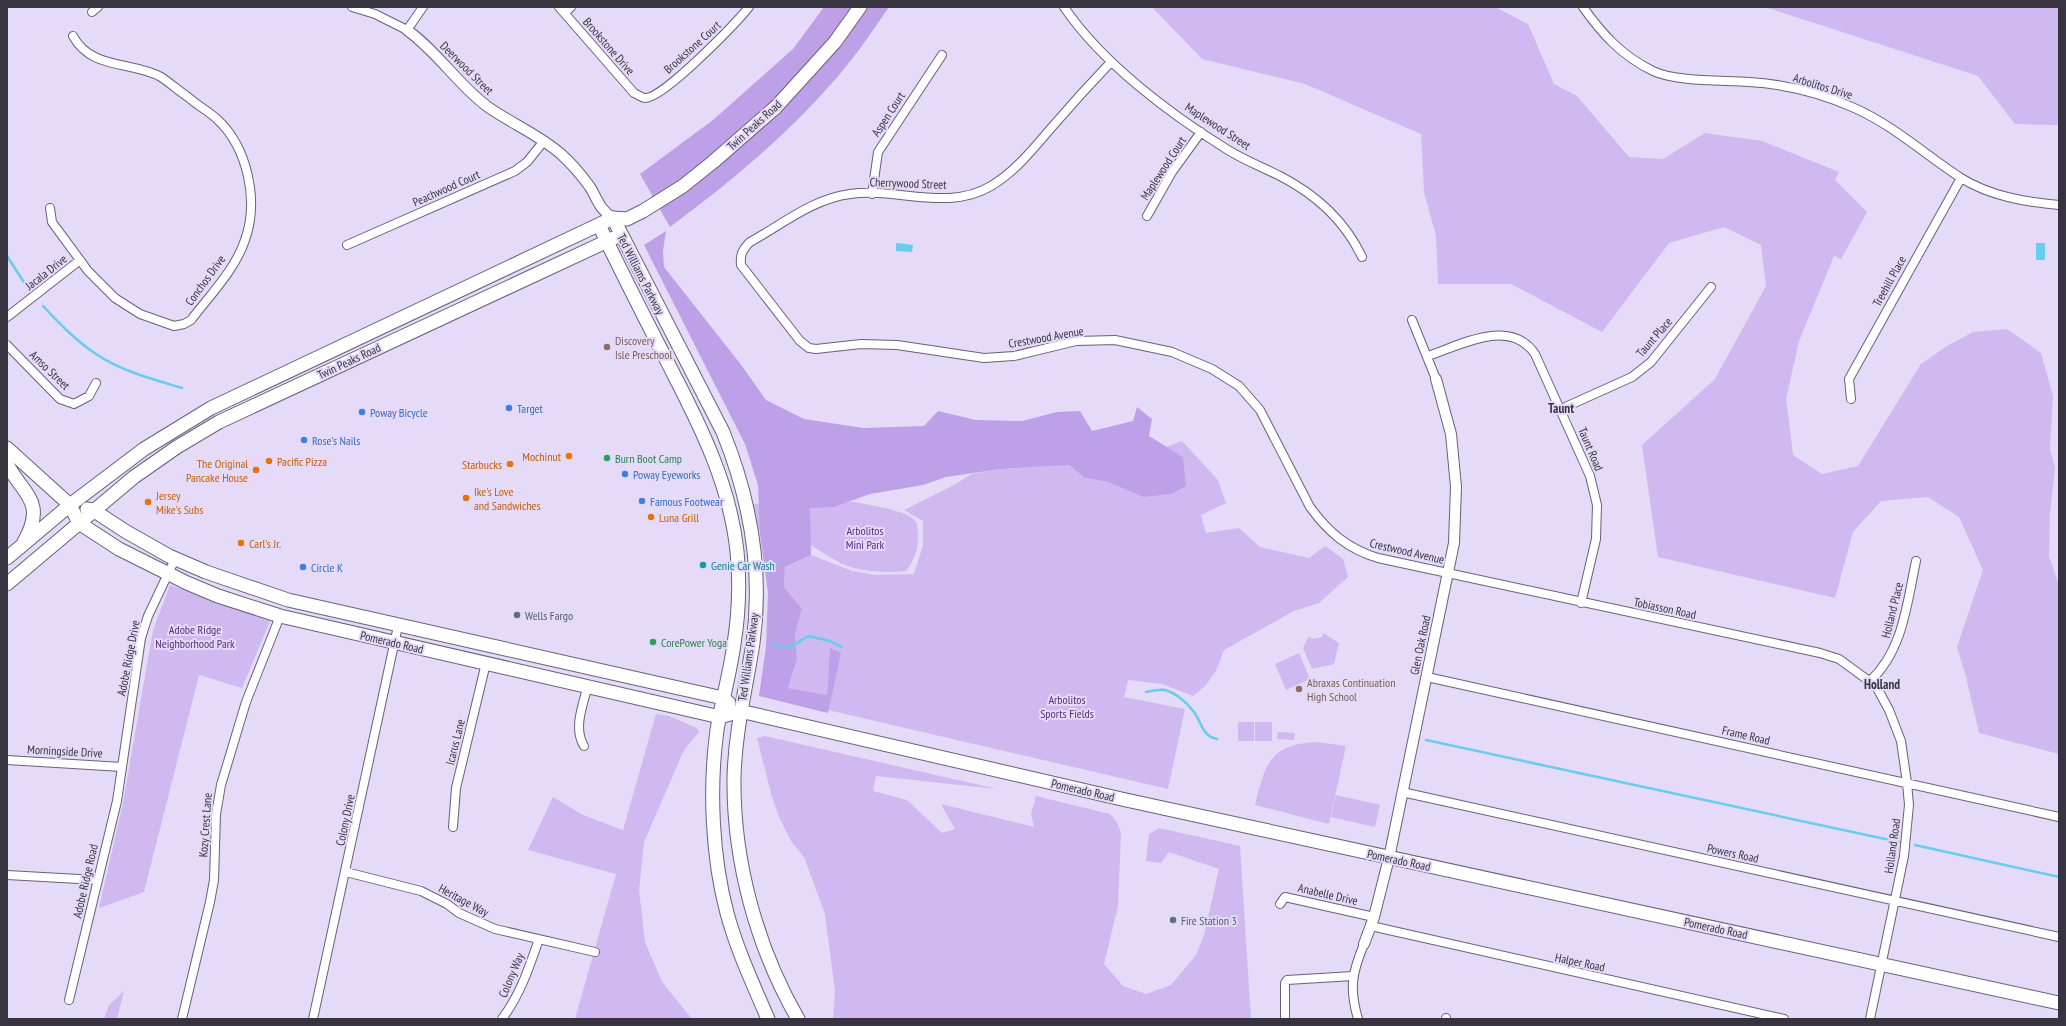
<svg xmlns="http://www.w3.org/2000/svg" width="2066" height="1026" viewBox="0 0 2066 1026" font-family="'PT Sans Narrow',sans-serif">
	<rect width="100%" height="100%" fill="#e5daf7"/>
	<path fill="#cfb9f0" d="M1152,7H1495L1528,24L1554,84L1577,96L1629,157L1663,159L1705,133L1762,141L1839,172L1835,180L1867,212L1841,259L1834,256L1799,341L1786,399L1793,455L1822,474L1858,466L1921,364L1947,346L1973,332L2007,329L2041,353L2053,396L2050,449L2055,468L2050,513L2049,556L2059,585V754L1979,733L1966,677L1957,647L1983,570L1959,517L1928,497L1881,501L1853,532L1835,598L1658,557L1642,445L1715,379L1766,286L1761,245L1724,227L1669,243L1602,332L1511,284H1438L1436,236L1424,192L1421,134L1305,84L1202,59Z
		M1765,7H2059V125L2015,124L1978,76Z
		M1182,441L1218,480L1226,503L1201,515L1206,533L1239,528L1260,547L1309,558L1325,546L1343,559L1348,577L1319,603L1294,611L1224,650L1216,671L1205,686L1193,696L1162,684L1128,680L1124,697L1185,709L1168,789L828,710L830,648L827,695L788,688L797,659L795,634L802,609L784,587L785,567L811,555L852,571L874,575L914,574L923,545V521L904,510L952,486L972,474L1001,469L1069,465L1085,478L1108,482L1143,497L1183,457L1166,447Z
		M855,502C868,505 909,510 916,522C918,525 917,531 918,534C919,548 914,560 906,571C889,573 871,572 854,568C832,562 815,545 794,537C782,533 770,532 758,530L753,504Z
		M170,585L271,619L242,688L199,675L144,892L99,908L123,803L153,630Z
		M1323,633L1339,643L1334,664L1312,669L1303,648L1309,636L1312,639L1322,637Z
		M1299,653L1310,679L1286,690L1275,664Z
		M656,714L669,716L697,728L699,732L684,750L644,842L639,890L645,942L662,982L692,1019H575L616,874L528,850L553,797L583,815L623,830Z
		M1238,722H1254V741H1238Z
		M1255,722H1272V741H1255Z
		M1278,732L1295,733L1294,740L1277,739Z
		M765,736L997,789L876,776L873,791L907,800L942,833L955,829L941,804L1034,827L1031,814L1036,796L1110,814L1117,822L1121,833L1118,906L1104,964L1123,986L1146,994L1171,985L1196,955L1204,935L1219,869L1169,852L1161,863L1146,861L1149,834L1159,828L1240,846L1251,1019H833L835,991L825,914L804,857L791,841L779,817L772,797L757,738Z
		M1317,742L1346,746L1329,824L1255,805C1265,764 1270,744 1317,742Z
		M1336,795L1380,805L1375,827L1331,817Z
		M124,991L117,1019H104L109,1005Z"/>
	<path fill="#bea0e8" d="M824,7H889C871,33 853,60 832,83C785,137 728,184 670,227L640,174L713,120L793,49Z
		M666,231L663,251L664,267L742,366L766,400L804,419L863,428L924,426L938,411L976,420L1022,421L1057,412L1080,411L1092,431L1133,421L1137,407L1152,419L1149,436L1183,457L1186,486L1171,494L1143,497L1108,482L1085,478L1069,465L1001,469L946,477L923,485L870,494L834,507L810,508L811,555L785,567L784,587L802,609L795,634L797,659L788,688L827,695L830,648L841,653L828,713L759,696L766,647L768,593L760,534L758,485L745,444L644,245Z"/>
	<path fill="#67cced" d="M896,243L913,245L912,252L896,251Z
		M2036,243H2045V260H2036Z"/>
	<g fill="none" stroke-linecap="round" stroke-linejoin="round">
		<path stroke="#67cced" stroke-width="2.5" d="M7,256L27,287
			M43,306C59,323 76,341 96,354C121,371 152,379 182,388
			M772,643C786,653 795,644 808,636L830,641L841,647
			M1146,692C1152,691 1160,689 1165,690C1176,693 1187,703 1194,712C1202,723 1202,736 1217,739
			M1426,740L1899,842
			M1915,845L2059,877"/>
		<g stroke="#6a6079" stroke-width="10">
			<path id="minor" d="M352,7L375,14L407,30L423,7
				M559,7L634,93C637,94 642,98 645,98C663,99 736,23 749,7
				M1064,7C1102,63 1170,114 1228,150C1244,160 1262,167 1280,176C1315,194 1345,221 1362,257
				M1583,7C1602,34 1622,56 1653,71C1676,82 1723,80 1749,82C1784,84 1820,93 1852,107C1892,124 1924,154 1961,178C1990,196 2025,202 2059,205
				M92,12L98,7
				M565,13L571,7
				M1111,62C1091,83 1071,105 1052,127C1033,149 1016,171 991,186C948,212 896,187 850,194C812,199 783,224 750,242C742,250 740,255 741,265L800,341L809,348L816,349L861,344L897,345L984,358L1014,356L1076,341L1115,340L1172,352L1212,369L1239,386L1260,410L1310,507C1328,532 1348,549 1378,558L1820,653L1839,659L1876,686L1889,710L1901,741L1907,783L1909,805L1904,856L1870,1019
				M872,194L878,152L942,55
				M50,208L52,222L88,271L115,298L140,314L174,326L184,324L191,320C210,295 235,270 245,240C259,201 248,148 217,119C208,111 197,105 188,97C179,91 170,83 161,77C132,61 91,70 73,36
				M1147,216L1172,172L1201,132
				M347,245L515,171L527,162L544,141
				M7,317L80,260
				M1412,320L1436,379
				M7,345L60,399L74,404L89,396L96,383
				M1428,356C1461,345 1510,317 1535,354L1590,476L1597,505L1596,539L1581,603
				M1851,399L1849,379L1961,178
				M1561,409L1632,377L1651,362L1711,287
				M1427,677L2059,817
				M1870,681C1903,651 1907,603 1916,561
				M584,746C573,728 583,705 588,685
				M7,760L122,767
				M1402,792L2059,937
				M453,827L456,788L486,663
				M346,872L421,891L447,904L459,913L495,929L595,952
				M7,875L97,880
				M1280,904L1285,897L1374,917
				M1371,926L1784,1019
				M69,1000L117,801L141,638L148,616L175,559
				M182,1019L210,902L214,880L216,814L221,785L246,702L280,616
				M313,1019L398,626
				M502,1019C520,995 529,968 539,939
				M1285,1019V983L1287,980L1353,976
				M1358,1019C1349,988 1352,973 1364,944
				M1446,1019V1018"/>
		</g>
		<g stroke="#6a6079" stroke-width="12">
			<path id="tertiary" d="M407,30C438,52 458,85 488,107C512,124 540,135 562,155C572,164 582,176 590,187C598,200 599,209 613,218
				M1364,944L1374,917L1389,858L1454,543L1456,487L1451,434L1436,379"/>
		</g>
		<g stroke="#6a6079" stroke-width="15">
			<path id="primary" d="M613,218L723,432C750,499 763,571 753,643C746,688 735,732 734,778C733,861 757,948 798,1019
				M599,225C622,274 647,322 672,371C702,429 730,486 737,551C740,582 739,613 734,644C730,673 722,701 717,730C709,788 712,857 727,913C737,950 753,984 768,1019
				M7,448L70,505L79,523L119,549L187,583L218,596L280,616L720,717L740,711L753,714L1126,800L2059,1003
				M7,464C23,495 47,501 24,542
				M87,509L93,510L125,531L169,556L206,572L288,600L723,698L729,703
				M7,558L70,505L144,449L211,408L613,218L627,219L643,211L683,186L713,162L776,107L835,42L860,7
				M7,584L134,477L177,447L219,422L614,238"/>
		</g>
		<use href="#minor" stroke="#fff" stroke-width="8"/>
		<use href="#tertiary" stroke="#fff" stroke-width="10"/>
		<use href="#primary" stroke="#fff" stroke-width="13"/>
	</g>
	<g fill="#8d6e63" stroke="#e5daf7" stroke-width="1.5">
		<circle cx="607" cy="347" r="4"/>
		<circle cx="1299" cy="689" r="4"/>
	</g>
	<g fill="#3f7fe0" stroke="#e5daf7" stroke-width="1.5">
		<circle cx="509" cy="408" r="4"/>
		<circle cx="362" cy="412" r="4"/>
		<circle cx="304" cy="440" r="4"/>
		<circle cx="625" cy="474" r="4"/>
		<circle cx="642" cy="501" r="4"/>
		<circle cx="303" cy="567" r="4"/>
	</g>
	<g fill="#e8710a" stroke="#e5daf7" stroke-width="1.5">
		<circle cx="569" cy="456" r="4"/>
		<circle cx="269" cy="461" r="4"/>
		<circle cx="510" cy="464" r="4"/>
		<circle cx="256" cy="470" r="4"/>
		<circle cx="466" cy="498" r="4"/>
		<circle cx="148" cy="502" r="4"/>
		<circle cx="651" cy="517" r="4"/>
		<circle cx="241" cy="543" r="4"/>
	</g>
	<g fill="#2e9e5b" stroke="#e5daf7" stroke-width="1.5">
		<circle cx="607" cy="458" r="4"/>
		<circle cx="653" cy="642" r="4"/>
	</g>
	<circle fill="#0f9aa8" stroke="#e5daf7" stroke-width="1.5" cx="703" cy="565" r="4"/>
	<g fill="#5c6f8a" stroke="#e5daf7" stroke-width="1.5">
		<circle cx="517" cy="615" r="4"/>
		<circle cx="1173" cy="920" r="4"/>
	</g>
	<g text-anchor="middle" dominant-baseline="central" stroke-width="4" stroke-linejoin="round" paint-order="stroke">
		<g font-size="12" fill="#38343f" stroke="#e5daf7">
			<text transform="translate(609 46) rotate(49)">Brookstone Drive</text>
			<text transform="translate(692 47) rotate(-42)">Brookstone Court</text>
			<text transform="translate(467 68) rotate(45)">Deerwood Street</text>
			<text transform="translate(1823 86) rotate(17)">Arbolitos Drive</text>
			<text transform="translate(888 114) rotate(-57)">Aspen Court</text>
			<text transform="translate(754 125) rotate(-42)">Twin Peaks Road</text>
			<text transform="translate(1218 126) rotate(33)">Maplewood Street</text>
			<text transform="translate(1163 168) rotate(-57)">Maplewood Court</text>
			<text transform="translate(908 183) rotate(2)">Cherrywood Street</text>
			<text transform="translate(446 188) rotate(-24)">Peachwood Court</text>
			<text transform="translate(46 272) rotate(-38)">Jacala Drive</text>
			<text transform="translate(641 274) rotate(63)">Ted Williams Parkway</text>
			<text transform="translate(205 280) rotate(-54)">Conchos Drive</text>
			<text transform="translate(1889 281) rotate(-61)">Treehill Place</text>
			<text transform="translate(1046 337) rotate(-10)">Crestwood Avenue</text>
			<text transform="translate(1654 337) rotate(-49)">Taunt Place</text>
			<text transform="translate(349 361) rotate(-25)">Twin Peaks Road</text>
			<text transform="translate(50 370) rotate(44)">Amso Street</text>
			<text transform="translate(1591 449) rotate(67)">Taunt Road</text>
			<text transform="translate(1407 551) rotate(13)">Crestwood Avenue</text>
			<text transform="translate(1665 608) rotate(12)">Tobiasson Road</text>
			<text transform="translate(1892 610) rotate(-76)">Holland Place</text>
			<text transform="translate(392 642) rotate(13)">Pomerado Road</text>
			<text transform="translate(1420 645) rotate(-78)">Glen Oak Road</text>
			<text transform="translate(748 657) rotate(-82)">Ted Williams Parkway</text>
			<text transform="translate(128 658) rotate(-79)">Adobe Ridge Drive</text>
			<text transform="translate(1746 735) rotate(13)">Frame Road</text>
			<text transform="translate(455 742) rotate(-76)">Icarus Lane</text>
			<text transform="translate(65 751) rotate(3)">Morningside Drive</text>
			<text transform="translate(1083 790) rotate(13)">Pomerado Road</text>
			<text transform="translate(345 820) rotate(-78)">Colony Drive</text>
			<text transform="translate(205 825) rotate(-86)">Kozy Crest Lane</text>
			<text transform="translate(1892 846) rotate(-82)">Holland Road</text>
			<text transform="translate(1733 853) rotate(12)">Powers Road</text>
			<text transform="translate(1399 860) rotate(12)">Pomerado Road</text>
			<text transform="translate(85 881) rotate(-77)">Adobe Ridge Road</text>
			<text transform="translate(1328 894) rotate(13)">Anabelle Drive</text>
			<text transform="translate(464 900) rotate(28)">Heritage Way</text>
			<text transform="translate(1716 928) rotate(12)">Pomerado Road</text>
			<text transform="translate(1580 962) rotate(12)">Halper Road</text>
			<text transform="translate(511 975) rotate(-67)">Colony Way</text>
		</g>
		<g font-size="12" fill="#785e54" stroke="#e5daf7" text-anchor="start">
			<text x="615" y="340">Discovery<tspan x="615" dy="14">Isle Preschool</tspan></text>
			<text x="1307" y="682">Abraxas Continuation<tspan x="1307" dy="14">High School</tspan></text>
		</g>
		<g font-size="12" fill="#366cbe" stroke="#e5daf7" text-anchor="start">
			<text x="517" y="408">Target</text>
			<text x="370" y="412">Poway Bicycle</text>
			<text x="312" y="440">Rose's Nails</text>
			<text x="633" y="474">Poway Eyeworks</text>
			<text x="650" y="501">Famous Footwear</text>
			<text x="311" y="567">Circle K</text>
		</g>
		<g font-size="12" fill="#c56008" stroke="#e5daf7" text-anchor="start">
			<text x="561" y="456" text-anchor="end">Mochinut</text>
			<text x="277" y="461">Pacific Pizza</text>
			<text x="248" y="463" text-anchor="end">The Original<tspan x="248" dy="14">Pancake House</tspan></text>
			<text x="502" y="464" text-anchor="end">Starbucks</text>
			<text x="474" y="491">Ike's Love<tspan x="474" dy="14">and Sandwiches</tspan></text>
			<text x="156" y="495">Jersey<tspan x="156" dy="14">Mike's Subs</tspan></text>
			<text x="659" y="517">Luna Grill</text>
			<text x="249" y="543">Carl's Jr.</text>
		</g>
		<g font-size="12" fill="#27864d" stroke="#e5daf7" text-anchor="start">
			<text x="615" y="458">Burn Boot Camp</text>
			<text x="661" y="642">CorePower Yoga</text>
		</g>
		<g font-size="12" fill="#552d80" stroke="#e5daf7">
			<text x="865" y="530">Arbolitos<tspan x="865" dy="14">Mini Park</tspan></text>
			<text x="195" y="629">Adobe Ridge<tspan x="195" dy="14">Neighborhood Park</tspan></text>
			<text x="1067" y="699">Arbolitos<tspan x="1067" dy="14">Sports Fields</tspan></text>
		</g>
		<g font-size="12" fill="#0d838f" stroke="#e5daf7" text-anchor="start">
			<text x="711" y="565">Genie Car Wash</text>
		</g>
		<g font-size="12" fill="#4e5e75" stroke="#e5daf7" text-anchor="start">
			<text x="525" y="615">Wells Fargo</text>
			<text x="1181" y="920">Fire Station 3</text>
		</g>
		<g font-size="13" font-weight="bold" fill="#38343f" stroke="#e5daf7">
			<text x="1561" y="408">Taunt</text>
			<text x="1882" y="684">Holland</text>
		</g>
	</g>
	<rect width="2066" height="1026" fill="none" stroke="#38343f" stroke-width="16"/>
</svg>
